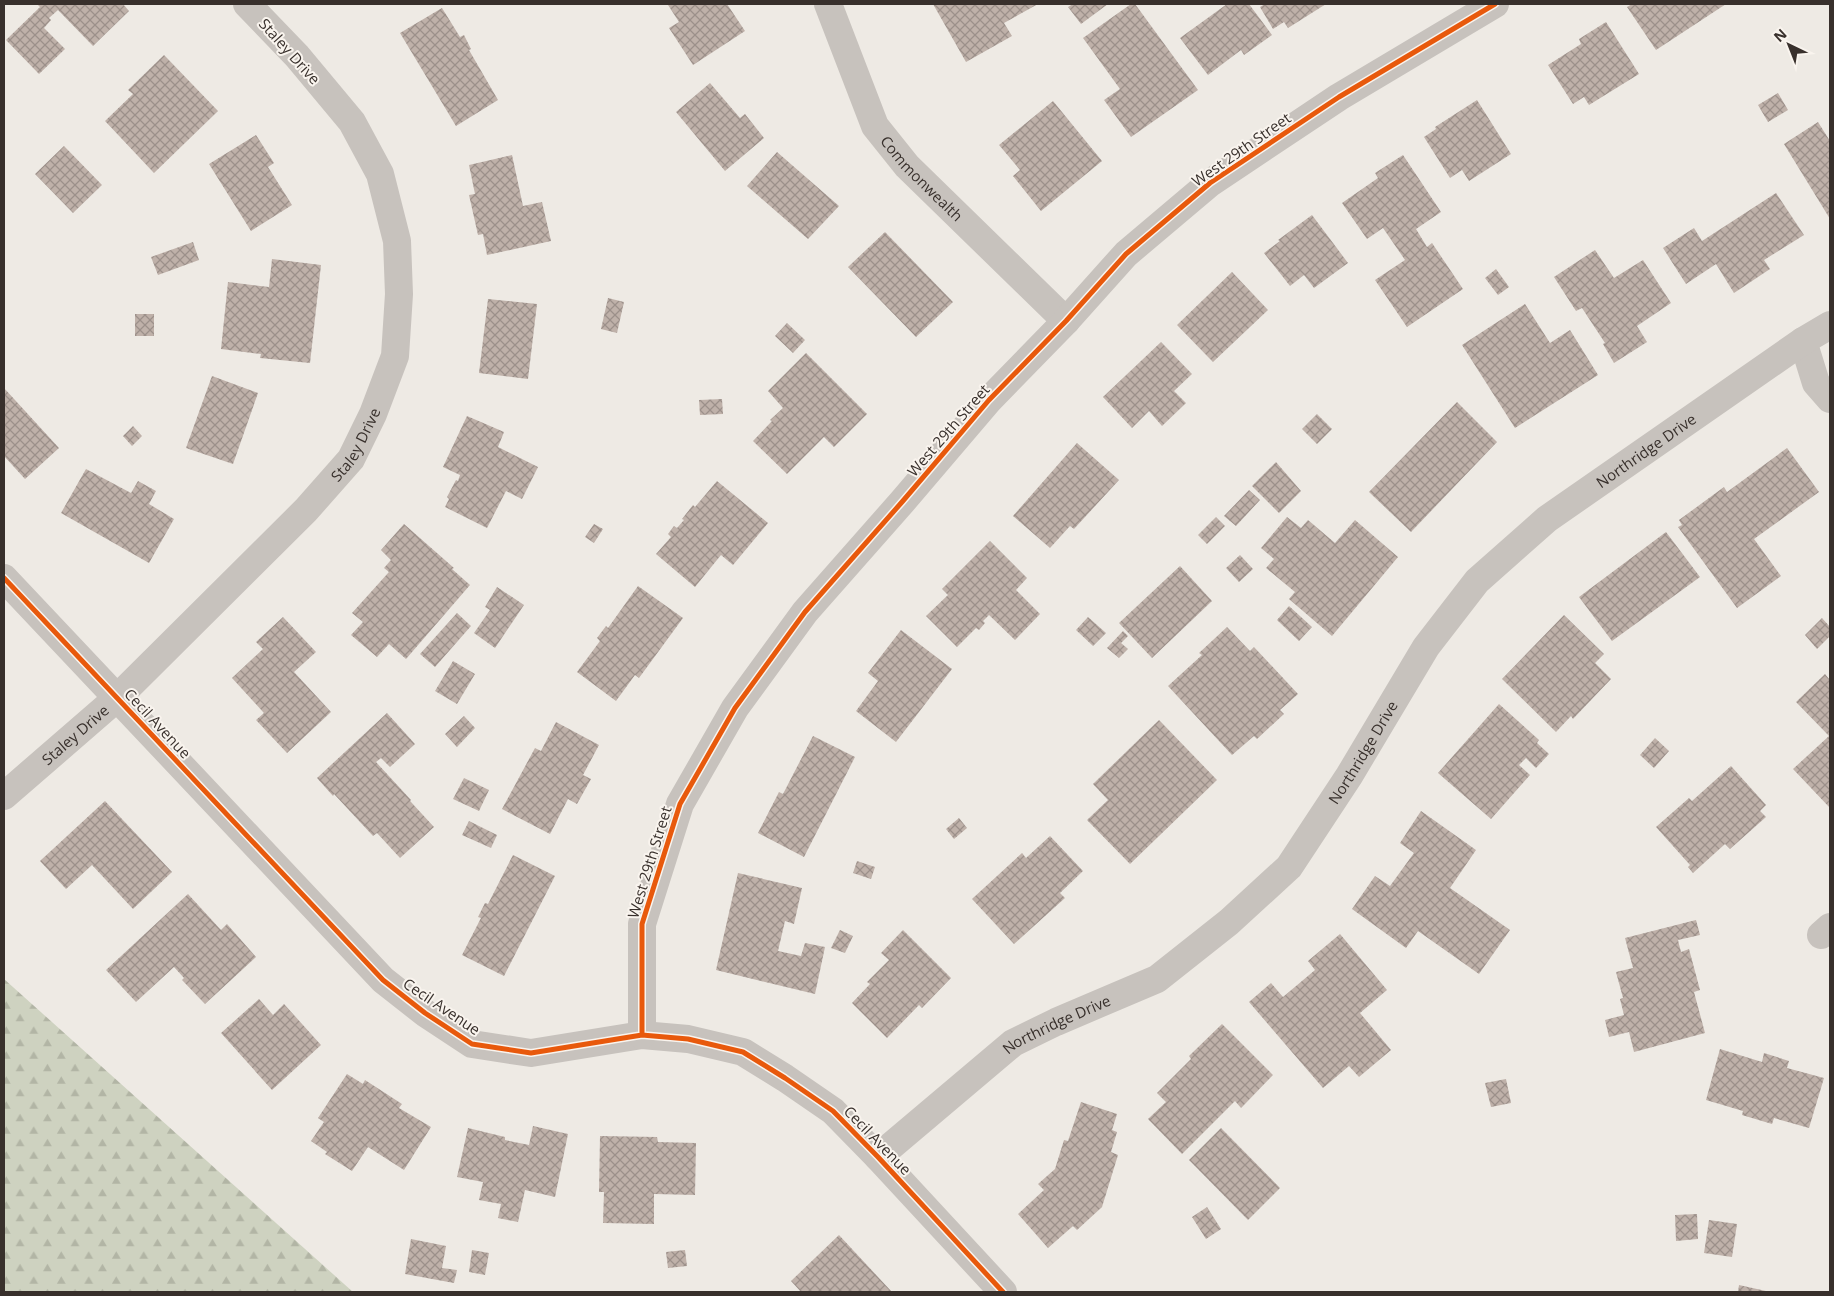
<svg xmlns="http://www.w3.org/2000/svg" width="1834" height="1296" viewBox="0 0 1834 1296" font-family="'Open Sans',sans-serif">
	<defs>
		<pattern id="forest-firs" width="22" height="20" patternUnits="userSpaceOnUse" patternTransform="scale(1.25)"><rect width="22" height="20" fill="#ced2c0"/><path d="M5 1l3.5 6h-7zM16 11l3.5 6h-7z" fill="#b2b5a5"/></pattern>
		<pattern id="building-cross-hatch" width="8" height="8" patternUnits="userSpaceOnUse" patternTransform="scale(1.25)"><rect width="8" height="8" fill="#bfb1a9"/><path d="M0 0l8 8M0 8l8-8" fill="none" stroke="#9c908a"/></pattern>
	</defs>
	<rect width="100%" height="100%" fill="#eeeae4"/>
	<path fill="url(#forest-firs)" d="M4,979L353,1292H4Z"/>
	<path fill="url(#building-cross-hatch)" d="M37,4H123L129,11L93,46L58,10L49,18L51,20L44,28L65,49L39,74L6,40L40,7Z
		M670,4H727L745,31L693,65L669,28L679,22L668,5Z
		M933,4H1038L1004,23L1012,36L966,62Z
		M1073,4H1108L1081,24L1068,7Z
		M1131,4H1135L1198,90L1131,137L1104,100L1120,89L1083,38Z
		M1227,4H1249L1272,35L1244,55L1241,50L1208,75L1180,38Z
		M1265,4H1326L1288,28L1284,22L1273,29L1260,7Z
		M1632,4H1726L1656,50L1627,7Z
		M442,8L460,37L464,35L471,49L469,50L498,100L456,126L400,33Z
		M1606,22L1639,74L1589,105L1584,97L1573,104L1548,65L1581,44L1579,39Z
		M164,55L218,111L154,173L105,121L133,94L128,90Z
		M710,83L740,118L745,114L764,138L725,171L676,112Z
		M1778,93L1788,110L1768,122L1758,105Z
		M1477,100L1511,154L1469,181L1462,170L1450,178L1424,137L1436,129L1435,127Z
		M1053,101L1102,161L1041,211L1013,176L1020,170L999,145Z
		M1818,122L1830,141V219L1784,144Z
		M256,135L274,163L268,167L292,205L251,231L209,164Z
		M64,146L102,185L73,213L35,174Z
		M777,152L839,206L808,239L747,186Z
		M512,155L523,206L542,202L551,241L487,255L483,234L478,235L469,195L475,194L469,165Z
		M1403,155L1441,212L1416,229L1427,247L1432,243L1463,289L1407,327L1375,280L1405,260L1383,228L1367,239L1342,203L1378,178L1375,173Z
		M1776,193L1804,235L1764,260L1770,269L1734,293L1716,264L1686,284L1663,248L1694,228L1702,241Z
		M1312,215L1348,263L1314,288L1304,275L1290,286L1264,253L1280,241L1278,240Z
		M885,232L953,302L916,337L848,267Z
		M193,242L199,260L158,275L151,257Z
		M1595,250L1614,278L1643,260L1671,303L1637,326L1647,342L1614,363L1603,344L1605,343L1582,308L1576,311L1554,277Z
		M272,259L321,265L310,363L260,358L261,354L221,349L228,282L269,287Z
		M1496,269L1509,287L1498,295L1485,278Z
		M1232,272L1268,310L1213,362L1177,325Z
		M608,298L624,302L617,333L601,329Z
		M488,299L537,304L528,379L479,373Z
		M1525,304L1550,343L1570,330L1598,375L1515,428L1462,345Z
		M135,314H154V336H135Z
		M787,323L805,340L793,353L775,336Z
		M1161,342L1192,374L1174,391L1186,403L1162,426L1149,411L1132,428L1103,397Z
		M806,353L867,414L834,447L824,437L787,474L753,441L772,421L770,420L783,408L768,391Z
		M212,376L258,393L233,464L186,448Z
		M4,388L59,448L25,479L4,456Z
		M722,399L723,414L700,415L699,400Z
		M1457,402L1497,442L1411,532L1369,492Z
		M1317,414L1332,429L1317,444L1302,429Z
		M467,416L504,432L498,447L538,467L522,499L506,491L487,528L445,507L449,499L447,497L456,480L458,481L460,475L443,467Z
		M133,426L142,436L132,446L123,436Z
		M1077,443L1119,480L1074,529L1070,526L1050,548L1013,516Z
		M1787,448L1819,492L1754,539L1781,576L1737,608L1678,527L1682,525L1679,520L1724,487L1727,492Z
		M1276,462L1301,491L1279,513L1252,486Z
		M86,469L131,493L138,481L156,491L149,504L174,519L149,563L61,513Z
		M717,481L768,523L733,565L721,555L695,587L656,554L671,537L668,534L674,526L677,528L684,520L682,519L693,505L695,507Z
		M1249,490L1260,500L1236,526L1224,516Z
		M1216,517L1225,526L1207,544L1198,535Z
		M1287,517L1301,528L1308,520L1335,543L1355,520L1398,557L1332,636L1289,599L1295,592L1266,568L1274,559L1261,548Z
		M404,524L454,568L452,569L470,585L406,659L389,644L377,657L351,635L363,622L352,613L389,572L384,568L391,560L381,550Z
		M594,524L603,529L594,543L585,537Z
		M1666,532L1700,577L1612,641L1579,597Z
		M990,541L1027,578L1016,590L1040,614L1015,640L989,615L983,621L985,623L979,630L976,628L957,647L926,616L948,595L942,589Z
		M1240,555L1253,569L1239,582L1226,568Z
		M1180,566L1212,601L1152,658L1119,623Z
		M638,586L683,618L639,678L635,675L616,701L577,672L600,641L597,638L606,626L608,628Z
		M497,587L524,605L495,648L474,633L490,610L485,607Z
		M1289,606L1312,627L1299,641L1277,620Z
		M457,613L471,626L435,667L420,654Z
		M1564,615L1604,654L1595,663L1611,679L1573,719L1571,716L1556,732L1502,679Z
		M283,617L316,652L294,672L331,712L287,753L256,720L264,713L232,678L263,649L256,642Z
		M1088,617L1106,633L1093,646L1076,630Z
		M1822,618L1830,627V636L1817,649L1805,635Z
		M1227,627L1250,651L1254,647L1298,694L1280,710L1284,714L1257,739L1254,736L1232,755L1168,686L1202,655L1199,653Z
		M901,630L952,669L896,742L856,711L878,681L868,673Z
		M1123,631L1128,636L1121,643L1128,649L1119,658L1107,648Z
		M453,661L475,674L457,704L435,691Z
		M1825,674L1830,680V808L1793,769L1829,736L1796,702Z
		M1499,704L1539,740L1537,743L1549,754L1536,768L1526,758L1519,765L1530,775L1491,819L1438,773Z
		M387,713L415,744L390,767L381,758L376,762L411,800L410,801L434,827L400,858L377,833L373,836L334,794L333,796L317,778Z
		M464,716L475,728L457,747L445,734Z
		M1159,720L1217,780L1130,864L1087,820L1108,800L1093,784Z
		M556,722L599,745L583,775L591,779L577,804L568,799L550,834L502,809L535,748L541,751Z
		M813,736L855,757L804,857L758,833L779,792L783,794Z
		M1655,738L1669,751L1654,768L1640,755Z
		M1731,766L1766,805L1760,811L1766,817L1730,849L1725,844L1693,873L1688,867L1690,865L1656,827L1689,798L1692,801Z
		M464,778L489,790L479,811L453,799Z
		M105,801L172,872L133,909L92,865L66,889L40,861Z
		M1421,811L1476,850L1450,888L1510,930L1479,974L1418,931L1406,948L1352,909L1375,876L1390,886L1414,853L1400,843Z
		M959,818L967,828L954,839L946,829Z
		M469,821L497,835L491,848L462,835Z
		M1050,836L1083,871L1060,893L1065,898L1014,944L972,899L1022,853L1026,858Z
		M513,855L555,876L504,976L462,955L481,918L478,917L485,903L488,904Z
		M857,861L875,867L871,879L853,873Z
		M738,873L802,888L794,924L785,921L778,951L801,956L805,943L825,947L815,994L716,970Z
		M188,894L221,930L227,924L256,957L205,1004L182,980L184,978L174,967L136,1002L106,970Z
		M1696,920L1700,935L1678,940L1681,952L1689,949L1700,990L1694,992L1705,1033L1634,1052L1629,1032L1609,1037L1605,1020L1624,1015L1620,999L1623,998L1616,972L1633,968L1625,938Z
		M840,930L853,936L845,953L831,948Z
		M903,930L951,978L922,1008L919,1005L887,1038L852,1003L870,984L867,982L889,960L881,953Z
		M1340,934L1387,990L1360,1013L1391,1050L1359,1077L1349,1066L1323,1088L1249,1002L1271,983L1283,997L1315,970L1308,961Z
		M259,999L273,1015L284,1004L321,1045L272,1090L221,1033Z
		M1222,1024L1273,1075L1241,1108L1235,1101L1182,1154L1148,1119L1166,1102L1157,1093L1191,1059L1189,1056Z
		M1720,1049L1762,1062L1764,1053L1789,1061L1787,1068L1824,1078L1809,1128L1774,1118L1772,1124L1742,1115L1743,1111L1706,1100Z
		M347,1074L363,1084L365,1080L402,1104L399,1108L431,1127L404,1170L368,1147L352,1171L325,1154L327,1152L311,1141L324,1122L318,1118Z
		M1506,1079L1511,1103L1491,1107L1485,1083Z
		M1081,1102L1117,1114L1112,1130L1117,1132L1111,1152L1118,1155L1102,1207L1077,1230L1073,1226L1048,1248L1018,1214L1044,1190L1038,1184L1055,1169L1064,1140L1068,1141Z
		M533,1126L568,1134L555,1197L525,1190L518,1222L498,1218L501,1204L479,1200L483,1182L457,1177L468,1128L505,1137V1140L529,1145Z
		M1221,1128L1280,1188L1248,1220L1189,1160Z
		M600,1136L657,1137L658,1142L696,1143L695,1195L654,1194V1224L603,1223L604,1192H599Z
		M1207,1207L1221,1229L1206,1239L1192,1217Z
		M1697,1214L1698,1239L1676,1241L1675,1215Z
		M1709,1220L1737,1224L1732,1257L1704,1253Z
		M839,1235L892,1292H801L791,1281Z
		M411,1239L446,1246L442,1268L457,1270L454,1283L405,1274Z
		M472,1250L489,1253L485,1275L469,1272Z
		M685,1250L687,1266L668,1268L666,1252Z
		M1739,1285L1766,1291V1292H1738Z"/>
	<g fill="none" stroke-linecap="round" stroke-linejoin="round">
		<g stroke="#c7c2bd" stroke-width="28">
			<path id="s1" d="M828,4L875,126L907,166L1066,321"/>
			<path d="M1803,341L1816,383L1830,399"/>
			<path d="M4,578L383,980L425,1013L472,1044L531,1053L642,1035L688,1039L743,1052L785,1078L833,1111L878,1157L1003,1292"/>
			<path id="s2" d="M4,796L117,698L306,510L351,459L373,414L395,356L399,294L397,241L380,174L352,122L297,56L247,4"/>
			<path d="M1821,935L1830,927"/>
			<path d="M642,1035V924L680,804L735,708L805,612L902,502L989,400L1066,321L1126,254L1210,183L1339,97L1495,4"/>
			<path id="s3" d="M878,1157L1013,1043L1056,1022L1157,979L1229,922L1289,867L1349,776L1426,647L1477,581L1547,519L1803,341L1830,325"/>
		</g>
		<g stroke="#f9f4ee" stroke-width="8">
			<path id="cycleway" d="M4,578L383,980L425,1013L472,1044L531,1053L642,1035L688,1039L743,1052L785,1078L833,1111L878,1157L1003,1292
				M642,1035V924L680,804L735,708L805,612L902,502L989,400L1066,321L1126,254L1210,183L1339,97L1495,4"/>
		</g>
		<use href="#cycleway" stroke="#e8590c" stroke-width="5"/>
	</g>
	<g text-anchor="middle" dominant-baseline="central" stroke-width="4" stroke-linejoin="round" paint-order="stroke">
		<g font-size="15" fill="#38302c" stroke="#f9f4ee">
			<text transform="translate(290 51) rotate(48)">Staley Drive</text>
			<text transform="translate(1241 149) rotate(-35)">West 29th Street</text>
			<text stroke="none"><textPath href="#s1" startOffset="201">Commonwealth</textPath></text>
			<text transform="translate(948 430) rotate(-49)">West 29th Street</text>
			<text stroke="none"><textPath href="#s2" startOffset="499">Staley Drive</textPath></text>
			<text stroke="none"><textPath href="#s3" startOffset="1064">Northridge Drive</textPath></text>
			<text transform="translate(158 723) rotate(47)">Cecil Avenue</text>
			<text stroke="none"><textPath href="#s2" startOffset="94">Staley Drive</textPath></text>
			<text stroke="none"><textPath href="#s3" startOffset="644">Northridge Drive</textPath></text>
			<text transform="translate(649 862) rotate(-73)">West 29th Street</text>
			<text transform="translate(442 1006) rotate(34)">Cecil Avenue</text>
			<text stroke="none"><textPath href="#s3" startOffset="224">Northridge Drive</textPath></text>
			<text transform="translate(878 1140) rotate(46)">Cecil Avenue</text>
		</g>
	</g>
	<rect width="1834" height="1296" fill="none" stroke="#38302c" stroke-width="10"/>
	<g transform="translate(1789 45) rotate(317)" stroke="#f9f4ee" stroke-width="4" paint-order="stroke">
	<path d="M0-4L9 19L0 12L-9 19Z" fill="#38302c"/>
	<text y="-8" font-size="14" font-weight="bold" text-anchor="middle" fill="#38302c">N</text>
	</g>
</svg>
